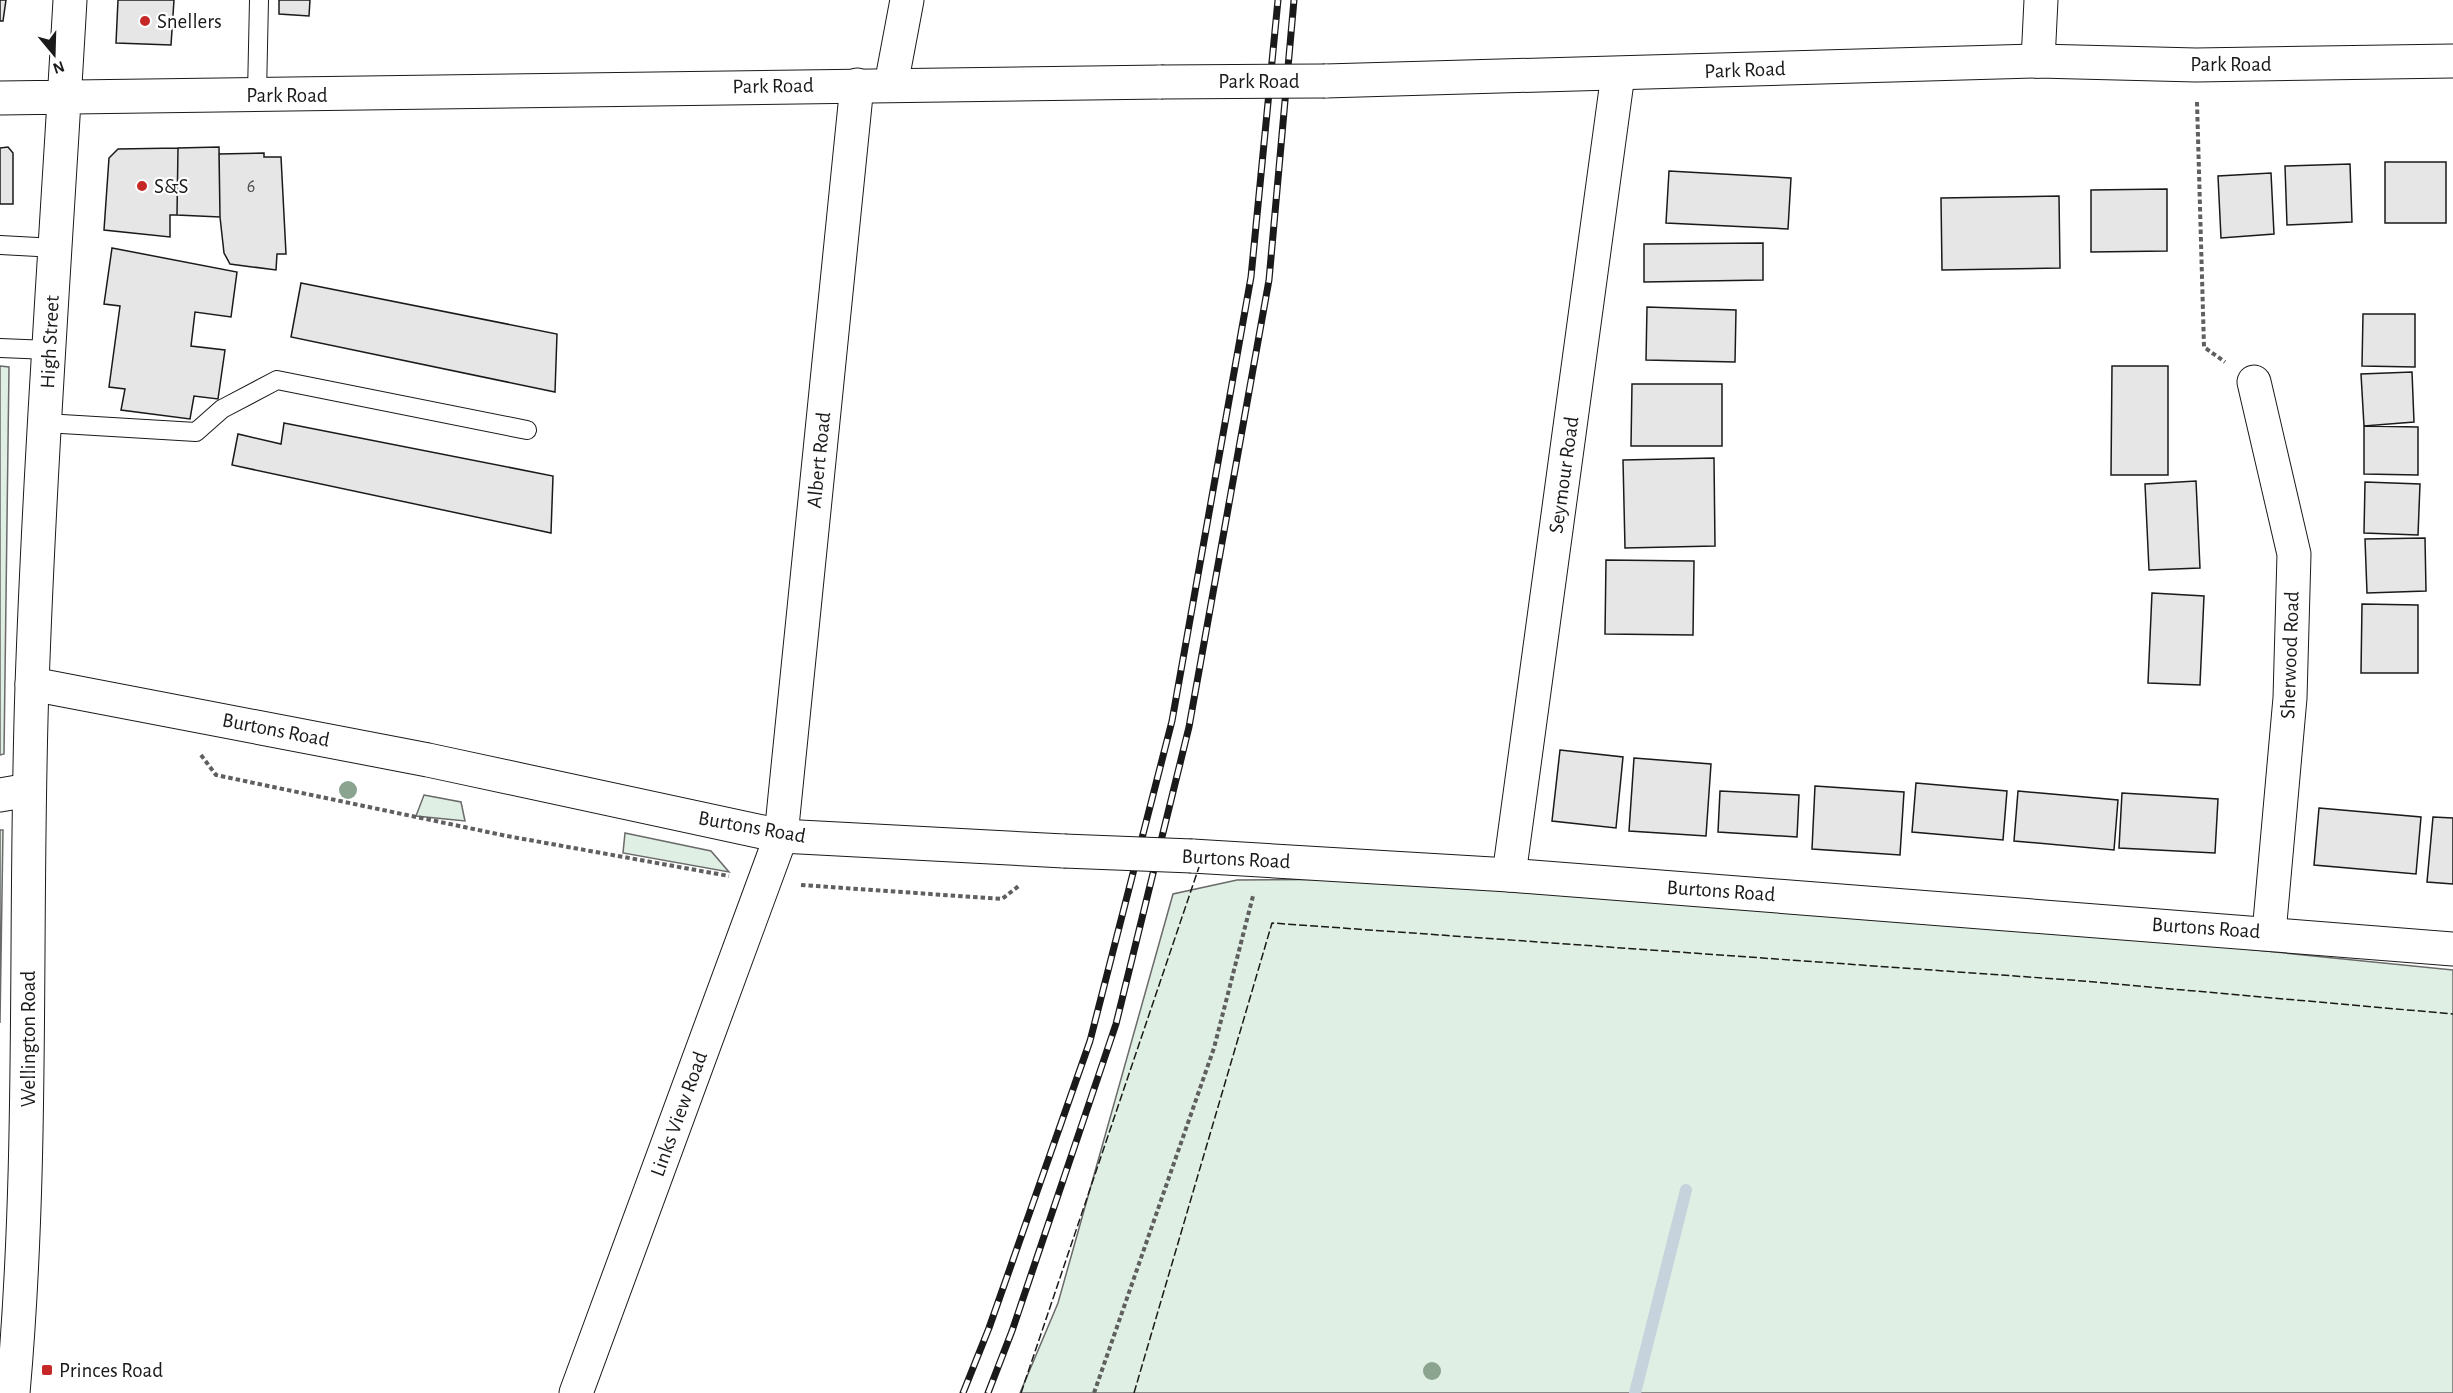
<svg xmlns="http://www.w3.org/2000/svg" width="2453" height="1393" viewBox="0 0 2453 1393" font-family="'Alegreya Sans',sans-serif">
	<rect width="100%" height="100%" fill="#fff"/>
	<path fill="#e0efe3" stroke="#6a6a6a" stroke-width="1.5" d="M0,366L9,367L4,754L0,755Z
		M424,795L461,802L465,821L416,816Z
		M0,830H3L0,1023Z
		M625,833L711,851L729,872L623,853Z
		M1386,879L1958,920L2453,970V1393H1020L1058,1303L1173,894L1237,880Z"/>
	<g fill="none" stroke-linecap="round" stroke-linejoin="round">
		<path stroke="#c6d2dc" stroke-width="12" d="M1635,1393L1686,1190"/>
	</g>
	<path fill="#e6e6e6" stroke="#1a1a1a" stroke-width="1.5" d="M0,0H6L3,21H0Z
		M118,0H174L171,45L116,43Z
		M279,0H310L309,16L279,14Z
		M8,147L13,153V204H0V148Z
		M219,147L220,217L177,215L178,148Z
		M178,148L177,215H170V237L104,230L109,158L118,149Z
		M264,153V157H281L286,254H277L276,270L230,264L224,253L220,217L219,154Z
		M2385,162H2446V223H2385Z
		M2350,164L2352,222L2287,225L2285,166Z
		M1669,171L1791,178L1788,229L1666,223Z
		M2271,173L2274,234L2221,238L2218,176Z
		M2167,189V251L2091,252V190Z
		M2059,196L2060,268L1942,270L1941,198Z
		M1763,243V280L1644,282V244Z
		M112,248L237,272L231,317L195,312L191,346L225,350L218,399L194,396L190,419L121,410L125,389L109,387L120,306L104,304Z
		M301,283L557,334L555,392L291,337Z
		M1647,307L1736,310L1735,362L1646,360Z
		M2363,314H2415V367L2362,366Z
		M2112,366H2168V475H2111Z
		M2412,372L2414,422L2364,426L2361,374Z
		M1632,384H1722V446H1631Z
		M284,423L553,476L551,533L232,465L238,434L281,444Z
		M2364,426L2418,427V475L2364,474Z
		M1714,458L1715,546L1625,548L1623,460Z
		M2196,481L2200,568L2149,570L2145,484Z
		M2365,482L2420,484L2418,535L2364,533Z
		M2425,538L2426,591L2367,593L2365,539Z
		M1606,560L1694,561L1693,635L1605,634Z
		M2152,593L2204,596L2200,685L2148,683Z
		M2362,604L2418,605V673H2361Z
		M1560,750L1623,757L1616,828L1552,821Z
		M1634,758L1711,764L1706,836L1629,831Z
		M1916,783L2007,791L2003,840L1912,832Z
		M1815,786L1904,792L1900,855L1812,849Z
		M1720,791L1799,795L1797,837L1718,832Z
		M2018,791L2118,800L2114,850L2014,841Z
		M2122,793L2218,799L2215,853L2119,848Z
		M2319,808L2421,817L2416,874L2314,865Z
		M2433,817L2453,818V884L2427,882Z"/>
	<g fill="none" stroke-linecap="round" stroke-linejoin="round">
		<g stroke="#1a1a1a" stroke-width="20">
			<path id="service" d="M257,94L259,0
				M0,245L56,248
				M0,348L49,350
				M45,423L196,432L222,409L277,380L527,430"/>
		</g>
		<g stroke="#1a1a1a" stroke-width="35">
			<path id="minor" d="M2038,61L2041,0
				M891,85L907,0
				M2254,382L2294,554L2290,698L2269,933
				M0,795L29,790
				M1509,875L1618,74
				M576,1393L781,836L857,85"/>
		</g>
		<g stroke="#1a1a1a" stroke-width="35">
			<path id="tertiary" d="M32,684L428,760L781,836L1064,851
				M1192,856L1509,875L2453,949"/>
		</g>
		<g stroke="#1a1a1a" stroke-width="35">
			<path id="primary" d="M1325,81L2038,61L2196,65L2453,61
				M0,98L1161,82
				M13,1393C34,1158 24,922 32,686C40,457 57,228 70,0"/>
		</g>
		<path stroke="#5f5f5f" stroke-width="4" stroke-dasharray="4.5 3" stroke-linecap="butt" d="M2197,102L2204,347L2225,362
			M201,755L216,775L507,836L729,876
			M801,885L1002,899L1020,885
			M1094,1393L1214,1048L1253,896"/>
		<use href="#service" stroke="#fff" stroke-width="18"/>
		<use href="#minor" stroke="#fff" stroke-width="33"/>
		<use href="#tertiary" stroke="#fff" stroke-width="33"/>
		<use href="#primary" stroke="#fff" stroke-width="33"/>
		<g stroke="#1a1a1a" stroke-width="7">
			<path id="rail" d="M963,1393L989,1328L1090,1041L1172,721L1251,277L1278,0
				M988,1393L1012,1331L1116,1024L1189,727L1269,280L1294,0"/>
		</g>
		<use href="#rail" stroke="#fff" stroke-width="4.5" stroke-dasharray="14" stroke-linecap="butt"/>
		<g stroke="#1a1a1a" stroke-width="35" stroke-linecap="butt">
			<path id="tertiary-bridge" d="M1064,851L1192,856"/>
		</g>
		<g stroke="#1a1a1a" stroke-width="35" stroke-linecap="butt">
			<path id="primary-bridge" d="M1161,82L1325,81"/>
		</g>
		<use href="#tertiary-bridge" stroke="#fff" stroke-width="33"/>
		<use href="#primary-bridge" stroke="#fff" stroke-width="33"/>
		<path stroke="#1a1a1a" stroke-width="1.5" stroke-dasharray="8 3" stroke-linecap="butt" d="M1021,1393L1199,867
			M1134,1393L1272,923L2071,980L2453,1014"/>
	</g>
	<g fill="#8aa48f">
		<circle cx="348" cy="790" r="9"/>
		<circle cx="1432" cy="1371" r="9"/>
	</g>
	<g fill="#c62828" stroke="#fff" stroke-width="2">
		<circle cx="145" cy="21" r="6"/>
		<circle cx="142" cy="186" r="6"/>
		<rect x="41" y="1364" width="12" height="12" rx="3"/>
	</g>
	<g text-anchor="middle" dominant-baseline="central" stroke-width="4.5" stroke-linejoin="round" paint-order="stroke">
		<g font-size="18" fill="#4d4d4d">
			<text x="251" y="187">6</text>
		</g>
		<g font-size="21" fill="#1a1a1a" stroke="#fff" text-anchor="start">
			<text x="157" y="21">Snellers</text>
			<text x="154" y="186">S&amp;S</text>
			<text x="59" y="1370">Princes Road</text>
		</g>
		<g font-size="21" fill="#1a1a1a" stroke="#fff">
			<text x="2231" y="64">Park Road</text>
			<text transform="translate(1745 70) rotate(-2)">Park Road</text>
			<text x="1259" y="81">Park Road</text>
			<text transform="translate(773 86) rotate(-1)">Park Road</text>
			<text x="287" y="95">Park Road</text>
			<text transform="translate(50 342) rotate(-87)">High Street</text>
			<text transform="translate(819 460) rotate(-84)">Albert Road</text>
			<text transform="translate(1564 475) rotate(-82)">Seymour Road</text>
			<text transform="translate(2290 655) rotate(-88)">Sherwood Road</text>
			<text transform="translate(276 730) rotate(11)">Burtons Road</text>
			<text transform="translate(752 827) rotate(10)">Burtons Road</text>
			<text transform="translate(1236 859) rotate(3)">Burtons Road</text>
			<text transform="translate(1721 891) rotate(4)">Burtons Road</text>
			<text transform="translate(2206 928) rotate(4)">Burtons Road</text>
			<text transform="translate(28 1039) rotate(-90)">Wellington Road</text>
			<text transform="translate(679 1114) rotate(-70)">Links View Road</text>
		</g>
	</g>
	<g transform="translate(54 54) rotate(161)" stroke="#ffffff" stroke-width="4.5" paint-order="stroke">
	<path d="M0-4.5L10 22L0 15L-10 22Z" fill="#1a1a1a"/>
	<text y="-9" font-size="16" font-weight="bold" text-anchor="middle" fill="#1a1a1a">N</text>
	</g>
</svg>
